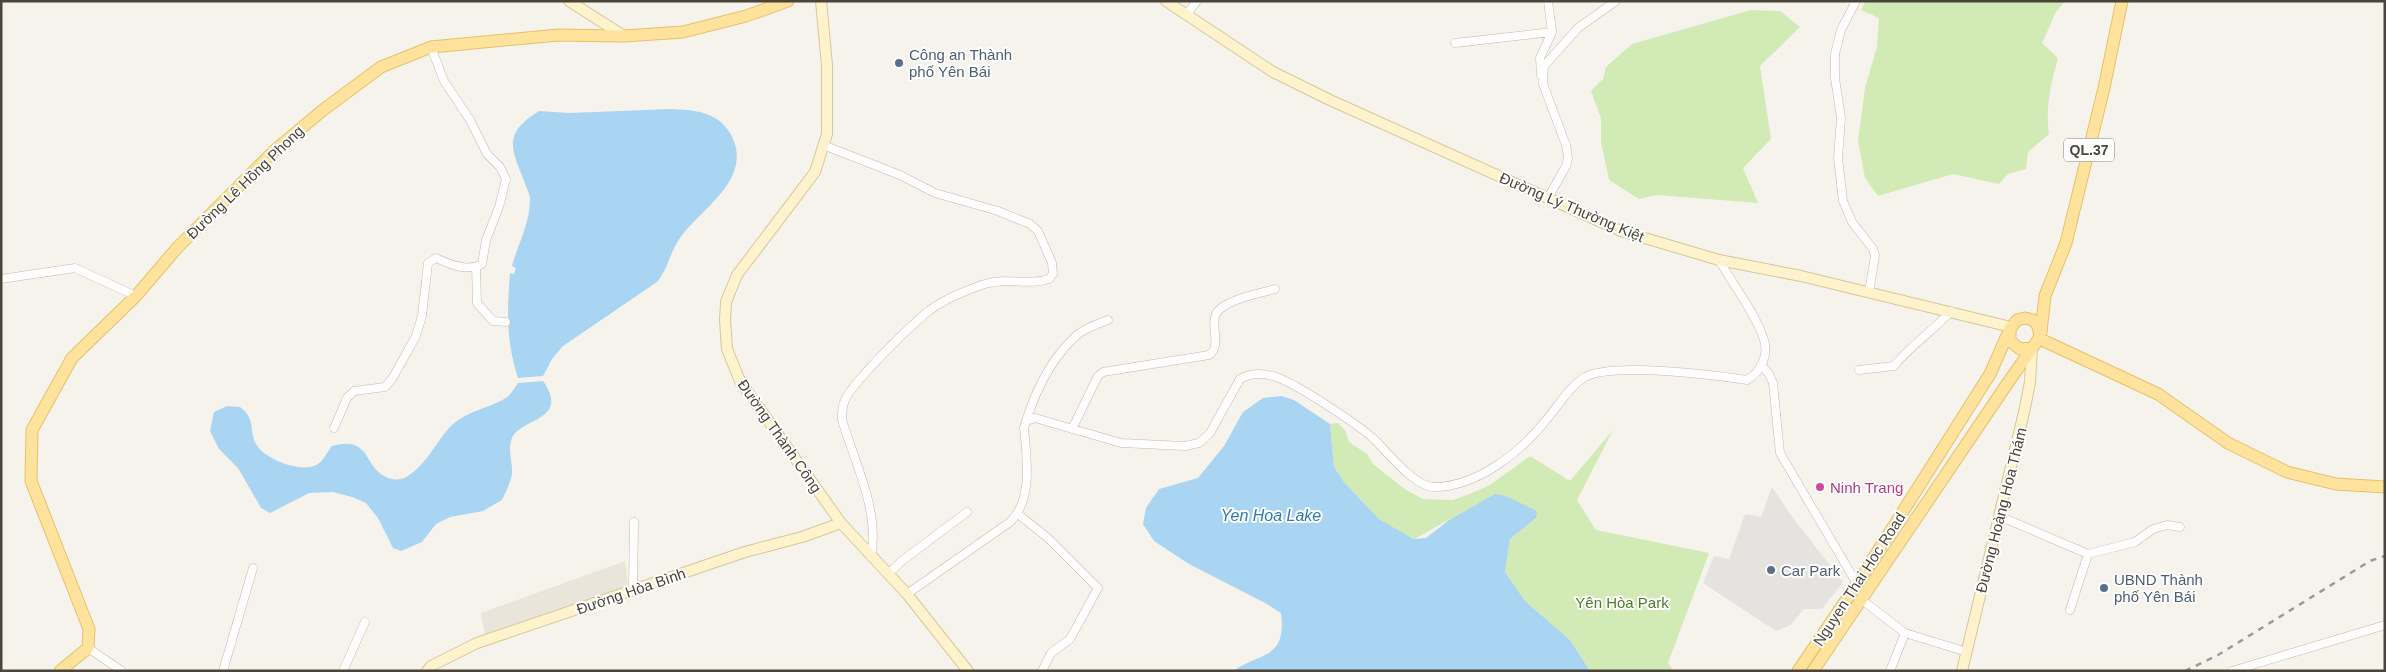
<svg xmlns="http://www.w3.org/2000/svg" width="2386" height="672" viewBox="0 0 2386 672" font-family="Helvetica,sans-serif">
	<rect width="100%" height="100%" fill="#f6f3ec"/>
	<path fill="#eae5da" d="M625,561L628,587L485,636L481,613Z"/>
	<path fill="#d2eab5" d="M1866,1H2065L2056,12L2042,43L2058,58C2051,83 2045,108 2049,134L2028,152L2026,169L2008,174L1999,184L1953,174L1878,196L1865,178L1858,141L1865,88L1877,47L1879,18L1861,10Z
		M1751,10L1780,11L1800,27L1760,66L1771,139L1743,168L1758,203L1657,195L1639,199L1609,180L1601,142V118L1591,91L1603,79L1606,67L1632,44Z
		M1338,423L1345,430L1349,442L1367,454L1373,464L1406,490L1423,499L1453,500L1472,493L1490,485L1530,456L1570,481L1613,430L1577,500L1596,530L1709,553L1668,663L1674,671H1590L1570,640L1525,601L1505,572L1510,539L1536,518L1446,522L1455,516L1413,540L1379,519L1344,482L1334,467L1330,424Z"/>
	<path fill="#e5e3e0" d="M1772,487L1790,514L1843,582L1822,609H1804L1791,625L1776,631L1703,583L1714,556L1729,559L1745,514L1761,517Z"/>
	<path fill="#a9d4f2" d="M670,109C693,110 717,111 730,133C756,178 701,208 680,238C670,252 668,269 657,282L563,346L552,359L543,376L518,378C506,340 507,312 510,273L514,274L516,268L512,266C518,244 530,223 530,199C530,194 526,187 524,181C510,146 504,133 539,111L569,113Z
		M543,381C571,421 520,418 512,438C507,450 513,462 512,474C511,482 506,491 502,500L483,511L450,517L436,524L422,542L401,551L393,548L378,518L366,503L352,497L333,492L309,493L270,513L261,508L238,468L219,449L210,431L214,412L227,406L240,407C258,421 247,432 258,447C267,460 304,474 318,464C323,461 328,451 332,446C374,434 362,472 392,479C415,485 436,442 449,428C465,411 487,409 506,398C511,395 515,387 518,383Z
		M1281,396L1294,400L1330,424L1334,467L1344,482L1379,519L1413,539L1426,538L1448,521L1495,494L1506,496L1537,511L1536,518L1510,539L1505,572L1525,601L1570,640L1590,671H1233C1261,652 1287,659 1281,613L1267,604L1189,564L1154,541L1143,524L1146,508L1159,489L1198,478L1224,446L1243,412L1263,398Z"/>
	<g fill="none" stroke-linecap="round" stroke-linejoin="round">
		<g stroke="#c2bbae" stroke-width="9">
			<path id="street" d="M1856,1L1841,30L1835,54V78L1841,118L1838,158L1843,201L1852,222L1873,249L1875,256L1869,292
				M1187,14L1197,1
				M1455,43L1552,32
				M1541,75L1540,58L1552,32L1548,1
				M823,145L900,175L935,193L998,211L1030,224L1038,231L1052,263L1053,274L1049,279C1029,286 1006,277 985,284C967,290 945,299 930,310C911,325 857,378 846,398C842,405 842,412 842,420C855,463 880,512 871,557
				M1548,198L1566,166L1568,158L1566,145L1543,84L1544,66L1578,28L1616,1
				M476,267L477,303L493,321L506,322
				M1,279L75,268L136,296
				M1761,365L1769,374L1773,383L1780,453L1857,584
				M1859,370L1894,366C1911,345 1933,331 1951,311
				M1026,421C1036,390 1052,357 1077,335C1085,328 1097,324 1108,320
				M334,428L347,398L354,391L385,387L392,379L416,336L422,316L428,263L436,258C451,265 467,272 482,264L486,240L499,207L506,179L500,167L487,154L470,120L444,81L431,47
				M1072,429L1098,376L1103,372L1209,355C1224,345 1206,321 1220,309C1233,298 1258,294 1275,289
				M1018,514L1048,538L1098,588L1070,639L1051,653L1042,671
				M1999,516L2088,554L2135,542L2153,529L2167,525L2180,527
				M888,574L903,560L967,512
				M633,591L634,522
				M907,594L1010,522C1033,500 1027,458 1024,428L1026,421L1035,418L1121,443L1185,446L1199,443L1210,433L1240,379C1251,373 1264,373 1276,377C1297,384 1359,425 1375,440C1388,453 1415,487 1434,487C1477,487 1521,452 1547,419C1558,406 1570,386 1585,377C1612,362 1714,375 1747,380C1761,372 1770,354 1763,337C1755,313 1732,283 1719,260
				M1862,600L1905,633L1967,652
				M2070,610L2088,554
				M88,648L122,671
				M223,671L253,568
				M343,671L365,622
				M1890,671L1905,633
				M2232,671L2385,625"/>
		</g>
		<g stroke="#d6c79b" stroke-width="12">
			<path id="secondary" d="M569,1L624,36
				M821,1L827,65V134L815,172L737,275L726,302L725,320L727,349L740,381L841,523L907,594L968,671
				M1166,1L1273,72L1330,100L1621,231L1719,260L1801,276L2011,327
				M427,671L431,666L477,643L745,552L802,537L841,523
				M1962,671L2025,408L2030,382L2032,348"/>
		</g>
		<g stroke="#e6c16a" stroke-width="13">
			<path id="primary" d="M2041,332L2045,296L2066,243L2104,88L2122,1
				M2040,339L2158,394L2228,443L2287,472L2336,484L2385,487
				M60,671L88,648L89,629L31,481L32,430L72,358L136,296L177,248L274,151L323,110L381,67L431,47L558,35L624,36L683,32L746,16L788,1
				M1798,671L1857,584L1990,374L2009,331
				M1813,671L2007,384L2040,337L2038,326L2033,320L2025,318L2017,320L2010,329V341L2020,349L2032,348"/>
		</g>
		<use href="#street" stroke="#fff" stroke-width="8"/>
		<use href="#secondary" stroke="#fff3cd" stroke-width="10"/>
		<use href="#primary" stroke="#ffe39c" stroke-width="11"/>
		<path stroke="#9a9a9a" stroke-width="2.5" stroke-dasharray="6 6" stroke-linecap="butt" d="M2185,671L2218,655L2370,561L2385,556"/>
	</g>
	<g fill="#5c6f8a" stroke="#fff" stroke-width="2">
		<circle cx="899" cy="63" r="5"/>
		<circle cx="1771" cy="570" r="5"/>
		<circle cx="2104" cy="588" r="5"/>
	</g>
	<circle fill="#d1479c" stroke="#fff" stroke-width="2" cx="1820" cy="487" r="5"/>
	<g text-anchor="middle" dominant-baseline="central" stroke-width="4" stroke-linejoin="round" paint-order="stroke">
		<rect fill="#fff" stroke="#817c74" stroke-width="1" x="2064" y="138.5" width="50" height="23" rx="4"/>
		<g font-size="14" font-weight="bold" fill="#4b4439">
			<text x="2089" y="150">QL.37</text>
		</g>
		<g font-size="15" fill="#4e5e75" stroke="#fff" text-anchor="start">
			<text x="909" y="54">Công an Thành<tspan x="909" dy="17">phố Yên Bái</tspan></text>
			<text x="1781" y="570">Car Park</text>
			<text x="2114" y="579">UBND Thành<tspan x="2114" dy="17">phố Yên Bái</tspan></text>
		</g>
		<g font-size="15" fill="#4b4439" stroke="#fff">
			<text transform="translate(245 182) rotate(-44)">Đường Lê Hồng Phong</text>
			<text transform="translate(1572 207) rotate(23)">Đường Lý Thường Kiệt</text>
			<text transform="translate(780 436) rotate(55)">Đường Thành Công</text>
			<text transform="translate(2001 510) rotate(-76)">Đường Hoàng Hoa Thám</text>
			<text transform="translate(1859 579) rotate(-57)">Nguyen Thai Hoc Road</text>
			<text transform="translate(631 591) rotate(-19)">Đường Hòa Bình</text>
		</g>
		<g font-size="15" fill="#b23c85" stroke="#fff" text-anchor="start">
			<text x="1830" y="487">Ninh Trang</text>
		</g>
		<g font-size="15" fill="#4a7f2a" stroke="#fff">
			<text x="1622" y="602">Yên Hòa Park</text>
		</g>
		<g font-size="16" font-style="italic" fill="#2e7ab2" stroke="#fff">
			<text x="1271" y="515">Yen Hoa Lake</text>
		</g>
	</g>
	<rect width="2386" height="672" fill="none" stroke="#4b4439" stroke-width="5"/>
</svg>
